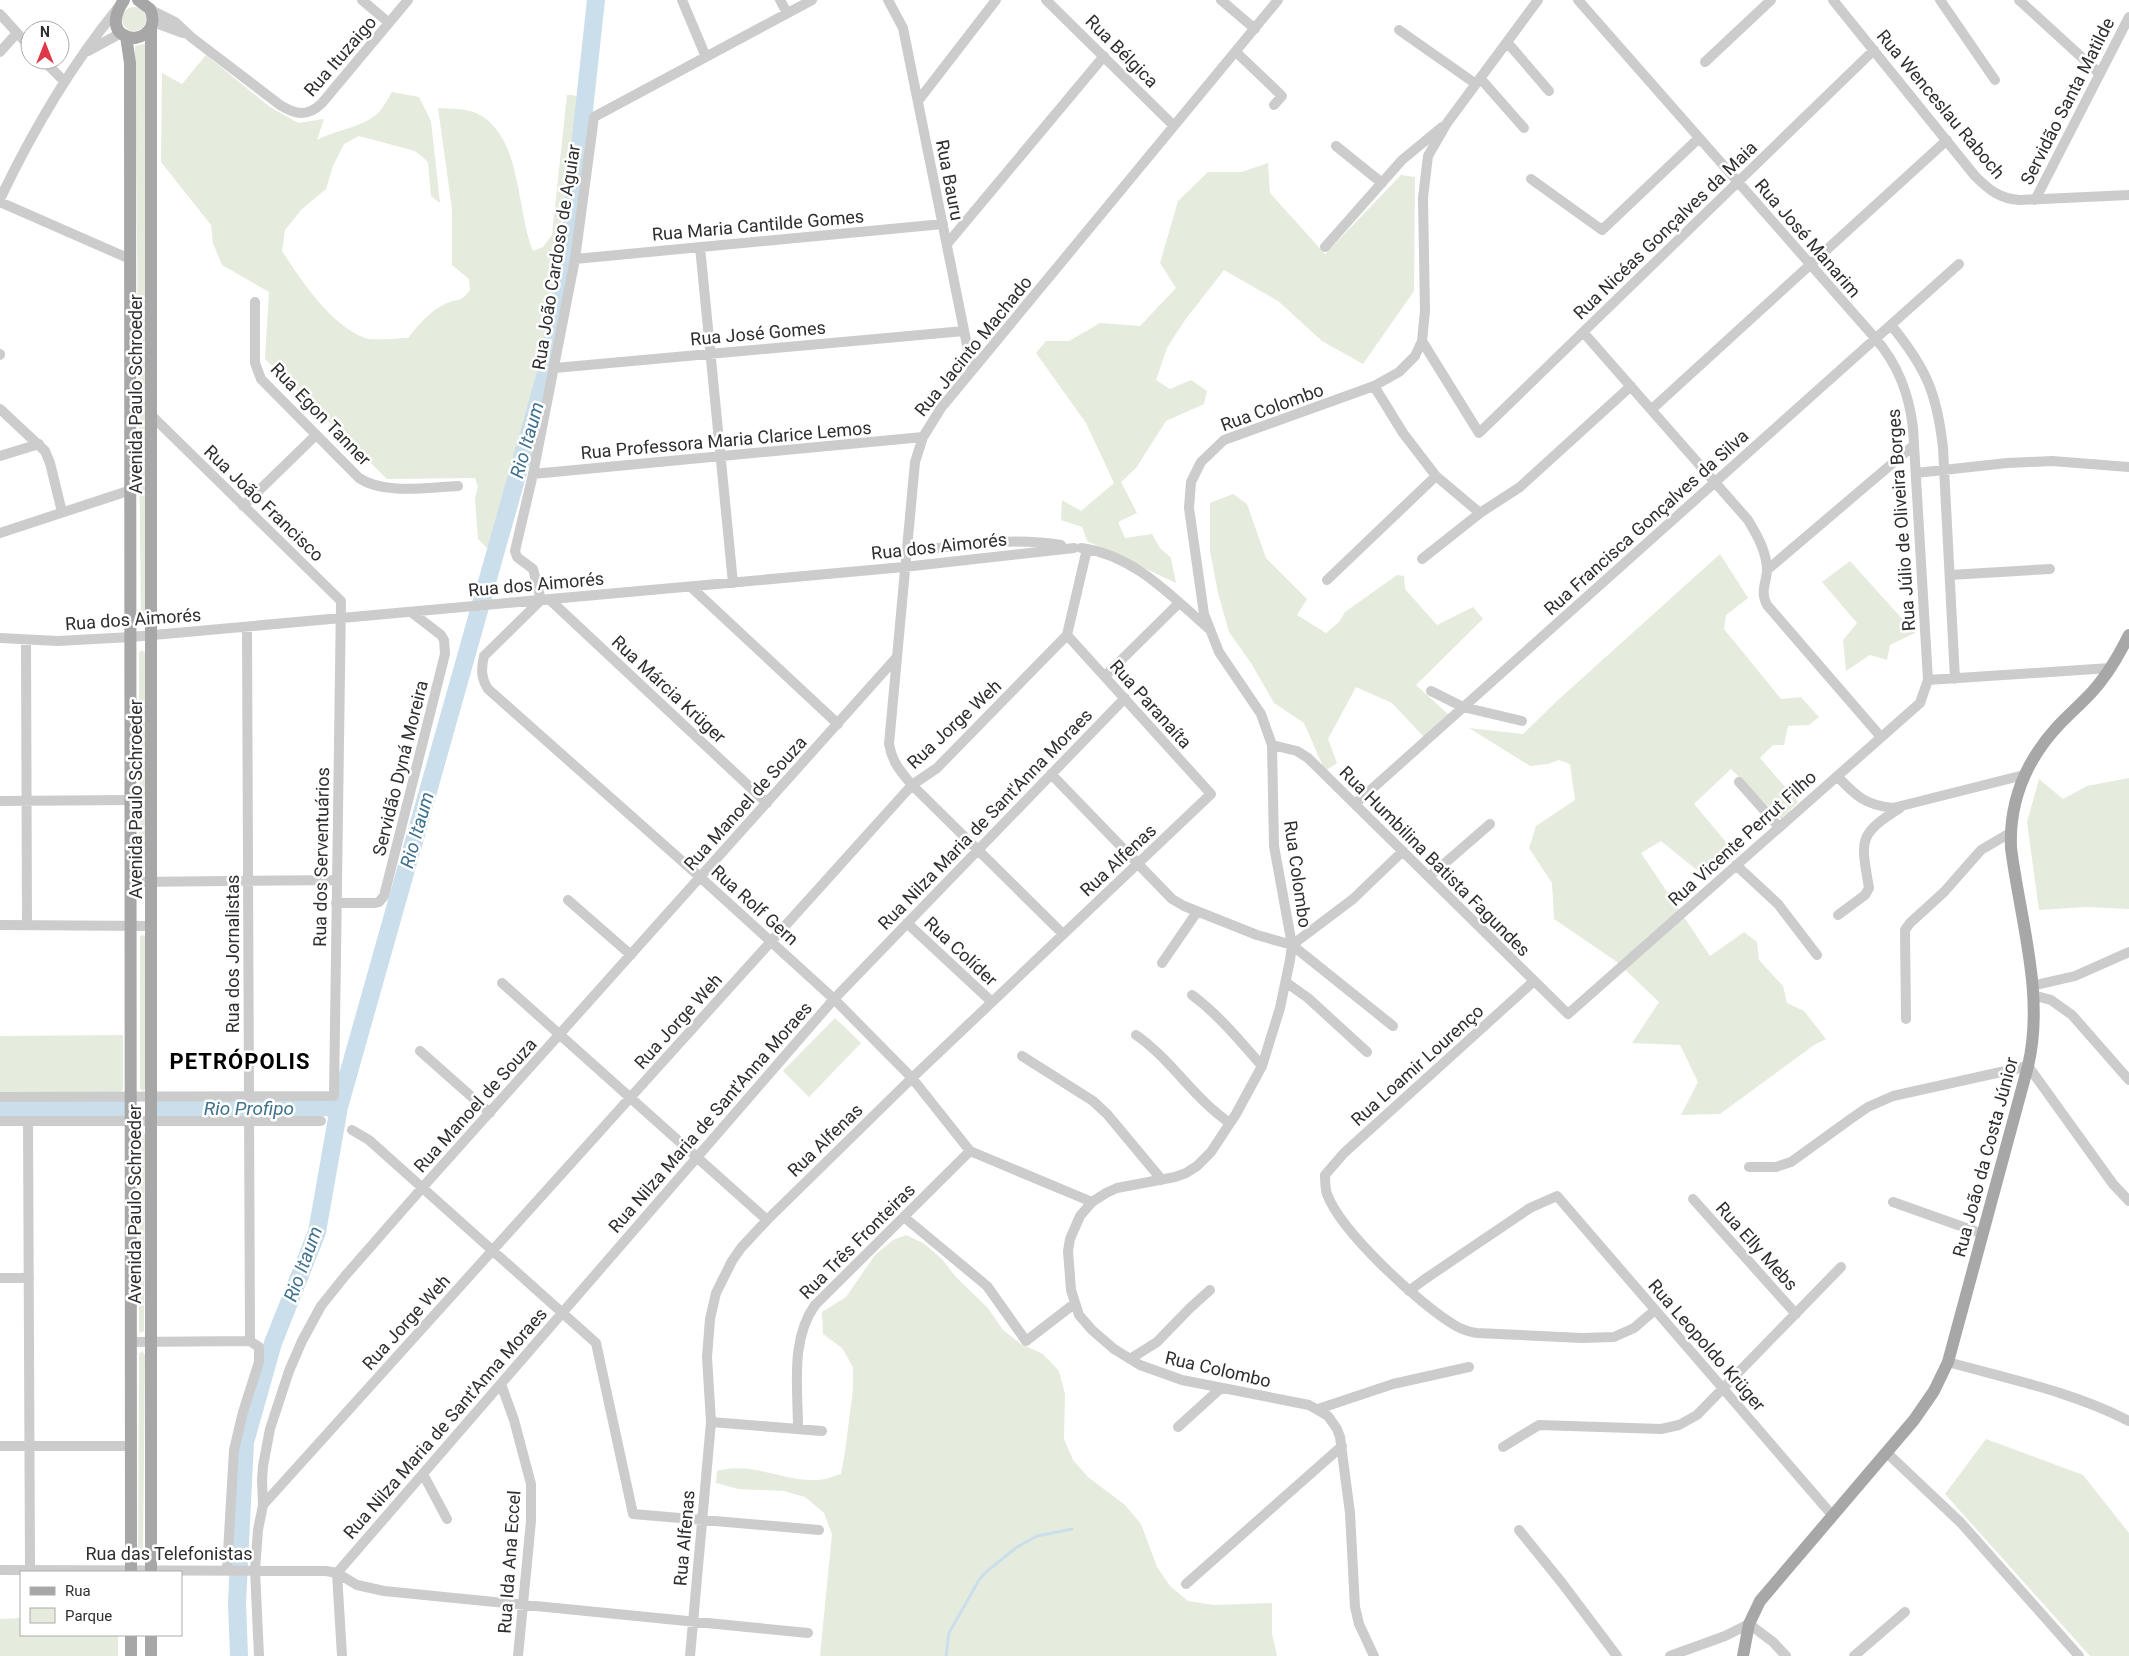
<svg xmlns="http://www.w3.org/2000/svg" width="2129" height="1656" viewBox="0 0 2129 1656" font-family="Roboto,sans-serif">
	<rect width="100%" height="100%" fill="#fff"/>
	<path fill="#e5ebdd" d="M122 19a12 12 0 1 1 24 0a12 12 0 1 1-24 0Z
		M147,43L145,626L144,627L141,625L135,46Z
		M206,55L270,107L298,123L324,119L317,140C335,130 365,127 379,112C384,107 388,98 392,92L419,97L431,121L440,203L431,196L428,162L415,151L359,136L344,144L333,166L326,189L302,209L285,230L282,251C302,281 329,324 365,338C374,341 397,338 408,338C418,325 431,310 447,303C460,298 460,303 470,290L469,279L452,265V209L438,108C449,109 466,108 476,113C522,134 516,209 533,251L543,247L552,235L567,95H573L580,98L564,256L545,355L530,421L499,525L495,526L490,551L478,539L475,498L478,487L475,478L387,479L265,359L269,292L222,265L213,243L211,225L161,162L162,73L182,84Z
		M1268,163L1270,193L1325,254L1401,175L1415,177L1414,291L1363,364L1322,341L1278,301L1224,270L1185,320L1167,348L1156,380L1170,389L1191,380L1207,391L1204,404L1166,421L1136,468L1121,482L1137,513L1118,522L1125,538L1152,534L1160,548L1171,558L1176,583L1087,541L1082,527L1061,520L1062,500L1081,511L1114,483L1086,423L1036,353L1046,341H1069L1100,323L1140,326L1176,288L1160,263L1178,201L1208,172H1242Z
		M1233,494L1247,504L1266,558L1307,599L1297,615L1326,633L1339,622L1345,612L1397,575L1404,576L1405,589L1437,625L1473,607L1483,619L1416,685L1449,715L1424,737L1392,703L1356,687L1328,739L1337,763L1325,771L1304,723L1274,703L1251,663L1229,632L1218,593L1210,551V503Z
		M1720,554L1748,598L1726,615L1724,629L1781,699L1801,697L1819,717L1809,725L1788,726L1784,745H1773L1760,758L1798,802L1781,819L1731,769L1694,804L1737,855L1708,879L1661,841L1641,853L1710,956L1744,932L1757,942L1759,960L1783,986L1787,1003L1804,1011L1826,1039L1814,1045L1720,1114L1681,1115L1698,1082L1680,1045L1632,1043L1659,1002L1617,962L1554,919L1552,883L1529,848L1536,826L1575,800L1570,764L1559,760L1548,764L1530,766L1469,728L1523,734L1558,700Z
		M1850,561L1915,633L1890,645L1887,660L1870,655L1846,671L1843,640L1857,623L1822,582Z
		M142,650L145,653L146,864L142,866L139,862V653Z
		M2129,778V909L2086,907L2039,910L2027,822L2039,779L2063,799L2087,786Z
		M142,935L145,936L146,1088L143,1091L140,1089V937Z
		M835,1018L861,1043L809,1097L783,1071Z
		M123,1035V1089L118,1095L0,1094V1036Z
		M143,1131L145,1135L144,1331L141,1333L139,1331V1135Z
		M906,1235L923,1243L942,1259L956,1277L988,1308L1003,1330L1021,1344L1043,1354L1059,1371L1065,1394L1064,1439L1073,1460L1088,1477L1125,1505L1141,1524L1157,1567L1170,1586L1188,1601L1214,1605L1272,1603V1634L1277,1656H820L832,1534L824,1513L805,1497L784,1491L738,1489L716,1483L717,1471C752,1461 783,1482 818,1480C825,1480 834,1476 841,1474L845,1452L853,1389V1367L842,1348L823,1334L822,1312L846,1297L875,1255L893,1240Z
		M142,1351L145,1355L143,1559L140,1560L138,1558L139,1354Z
		M1986,1439L2083,1475L2129,1533V1656H2090L1945,1494Z
		M21,1618V1635H118V1656H0V1619Z"/>
	<g fill="none" stroke-linecap="round" stroke-linejoin="round">
		<path stroke="#cadfeb" stroke-width="3" d="M946,1656L949,1633L979,1580L986,1572L1017,1547L1037,1536L1072,1529"/>
		<path stroke="#cadfeb" stroke-width="18" d="M0,1108H122
			M159,1108L339,1107
			M239,1656L237,1603L245,1442L273,1343L317,1232L339,1107L546,373L568,257L596,0"/>
		<path stroke="#ccc" stroke-width="10" d="M362,0L389,23
			M682,0L706,57
			M780,0L787,13
			M812,0L594,117L575,259L533,474L515,551L517,557L533,569L541,600L484,656C481,669 481,678 488,689L700,877L834,999L912,1078L970,1151L1092,1202
			M888,0L903,28L972,370
			M1046,0L1174,126
			M1221,0L1255,29
			M1833,0L1975,176C1989,190 2000,199 2020,200L2129,195
			M1940,0L1995,80
			M2019,0L2100,74
			M151,10L175,22L191,37L280,105C296,115 308,117 322,103L408,0
			M0,14L30,47
			M153,22L183,33
			M1399,30L1476,84
			M1507,42L1549,91
			M88,51L121,33
			M0,52L17,33
			M1236,52L1282,96L1274,105
			M43,60L65,82
			M1705,62L1771,0
			M1480,78L1524,128
			M918,101L996,0
			M1336,146L1382,183
			M1531,179L1602,230L1699,138
			M0,199C32,132 70,67 117,9
			M2035,200L2129,17
			M0,202L130,259
			M947,244L1104,56
			M700,247L733,583
			M1325,247L1402,160L1442,127
			M575,259L943,224
			M255,302V363L261,379L359,478C384,495 429,487 458,486
			M1891,325C1926,368 1937,393 1943,448L1955,679
			M1583,332L1748,520C1757,535 1767,552 1767,571C1766,584 1760,592 1767,605L1881,737
			M1422,341L1479,433L1874,50
			M0,355V354
			M555,368L964,331
			M1374,386L1403,433L1436,476L1480,513
			M0,409L45,451L50,463L62,512
			M1652,409L1947,140
			M0,456L39,444
			M1916,473L2007,463L2052,461L2129,467
			M533,474L923,437
			M243,506L316,435
			M0,533L131,490
			M1081,548C1134,555 1170,595 1208,628
			M906,552C957,546 1010,536 1061,545
			M1422,559L1480,513L1520,487L1631,386
			M1767,570L1914,445
			M1950,575L2050,569
			M1327,580L1436,476
			M691,587L838,724
			M549,599L767,803
			M247,627L250,1341
			M0,638L58,641L131,637L904,567L1074,548
			M26,640L27,925
			M1105,676L1179,603
			M1928,680L2110,668
			M1431,691L1463,707L1522,721
			M1272,745L1297,751L1308,758L1568,1014L1920,703L1928,680L1913,428C1909,393 1898,365 1876,339L1578,0
			M1051,774L1172,899L1184,906L1257,935L1292,945L1393,1026
			M1837,776C1856,796 1865,805 1893,808L2024,775
			M1739,782L1779,827
			M0,801L131,800
			M1355,804L1959,264
			M1736,865L1778,904L1817,955
			M1429,877L1490,824
			M131,882L337,880
			M568,900L631,955
			M336,903H375L379,902L384,896L445,654L444,640L441,635L411,612
			M1838,915L1865,895L1869,888C1861,840 1857,835 1900,808
			M907,923L992,1002
			M0,925L152,926
			M1063,934L912,785C901,772 892,762 889,744L915,462L923,437L941,408L1278,0
			M1292,945L1353,899L1403,851
			M1162,963L1197,912
			M1534,981L1344,1153L1325,1175C1325,1181 1325,1188 1327,1194C1341,1232 1420,1305 1456,1326C1463,1330 1470,1332 1477,1333L1582,1338L1614,1337L1634,1328L1655,1310
			M502,983L767,1220
			M1287,983L1308,998L1367,1052
			M2032,986L2075,976L2129,952
			M1192,995C1219,1015 1240,1041 1262,1066
			M2033,995L2051,1000L2072,1015L2129,1080
			M1906,1019L1905,930L1910,923L1944,892L1981,850L2010,833
			M1136,1035C1172,1060 1194,1099 1230,1123
			M420,1051L490,1113
			M1022,1056L1093,1101L1107,1114L1162,1180
			M0,1097L334,1096L341,601L152,416
			M0,1121H321
			M28,1121L30,1570
			M352,1130L369,1140L596,1343L633,1514L819,1530
			M1749,1167H1776L1791,1162L1852,1118L1868,1107L1893,1096L2028,1066L2113,1184L2129,1201
			M1693,1199L1796,1314
			M1893,1202L1983,1234
			M904,1217L987,1286L1026,1341L1074,1304
			M0,1278H29
			M1409,1291L1425,1279L1530,1208L1557,1196L1832,1515
			M131,1342L250,1341L259,1347V1362L243,1412L234,1450L227,1569
			M1130,1359L1157,1342L1190,1308L1210,1290
			M1948,1362C2009,1379 2073,1392 2129,1421
			M501,1384L514,1420L531,1484V1521L518,1656
			M1318,1409L1393,1384L1469,1367
			M711,1422L822,1431
			M1178,1427L1221,1388
			M798,1429C798,1388 790,1340 815,1305L970,1151
			M0,1446H131
			M1503,1447L1539,1425L1661,1429L1679,1425L1697,1415L1841,1267
			M1886,1452L1961,1523L2079,1656
			M423,1474L447,1519
			M263,1505L912,785L937,768L1067,635L1087,549
			M1519,1530L1562,1583L1617,1656
			M0,1570L326,1571L337,1573L357,1585L384,1591L808,1633
			M337,1573L834,999L1125,698
			M337,1573L342,1656
			M1186,1584L1342,1446
			M259,1656L255,1570L258,1530L263,1505L262,1480L263,1466L270,1429L289,1371L302,1341L321,1306L345,1276L422,1188L896,658
			M690,1656L711,1422L707,1357L710,1319L716,1293L732,1261L741,1248L767,1220L912,1078L1211,794L1067,635
			M1374,1656L1359,1624L1355,1607L1350,1513L1340,1437L1337,1429L1328,1416L1309,1405L1182,1380L1140,1365L1114,1349L1092,1330L1079,1315L1071,1290L1068,1251L1070,1239L1080,1216L1092,1202L1106,1193L1117,1188L1175,1177L1186,1173L1197,1166L1211,1152L1236,1114L1262,1066L1280,1008L1290,960L1292,945L1274,846L1272,745L1261,714L1219,652L1204,614L1189,508L1191,482L1201,462L1224,440L1374,386L1399,372L1415,356L1422,341L1425,311L1423,198L1428,156L1447,123L1538,0
			M1670,1656L1725,1636L1749,1624L1773,1642L1786,1656
			M1854,1656L1905,1612"/>
		<path stroke="#a7a7a7" stroke-width="12" d="M124,0C113,16 110,36 135,38C151,35 156,22 150,9L138,0
			M126,36L130,63L131,1572
			M151,1572V27
			M131,1635V1656
			M151,1656V1635
			M1743,1656L1749,1624L1760,1601L1914,1420L1934,1391L1948,1362L2028,1066C2045,995 2020,919 2011,848C2009,801 2026,761 2057,727C2068,715 2081,704 2092,692C2107,676 2119,655 2129,635"/>
	</g>
	<g text-anchor="middle" dominant-baseline="central" stroke-width="5" stroke-linejoin="round" paint-order="stroke">
		<g font-size="18" fill="#2f2f2f" stroke="#fff">
			<text transform="translate(1122 51) rotate(45)">Rua Bélgica</text>
			<text transform="translate(340 56) rotate(-49)">Rua Ituzaigo</text>
			<text transform="translate(2067 101) rotate(-63)">Servidão Santa Matilde</text>
			<text transform="translate(1941 104) rotate(50)">Rua Wenceslau Raboch</text>
			<text transform="translate(950 180) rotate(79)">Rua Bauru</text>
			<text transform="translate(758 225) rotate(-5)">Rua Maria Cantilde Gomes</text>
			<text transform="translate(1665 230) rotate(-44)">Rua Nicéas Gonçalves da Maia</text>
			<text transform="translate(1808 238) rotate(49)">Rua José Manarim</text>
			<text transform="translate(556 257) rotate(-81)">Rua João Cardoso de Aguiar</text>
			<text transform="translate(758 333) rotate(-5)">Rua José Gomes</text>
			<text transform="translate(973 346) rotate(-51)">Rua Jacinto Machado</text>
			<text transform="translate(135 394) rotate(-90)">Avenida Paulo Schroeder</text>
			<text transform="translate(1272 407) rotate(-20)">Rua Colombo</text>
			<text transform="translate(321 414) rotate(46)">Rua Egon Tanner</text>
			<text transform="translate(726 440) rotate(-5)">Rua Professora Maria Clarice Lemos</text>
			<text transform="translate(264 503) rotate(44)">Rua João Francisco</text>
			<text transform="translate(1901 520) rotate(-94)">Rua Júlio de Oliveira Borges</text>
			<text transform="translate(1646 522) rotate(-42)">Rua Francisca Gonçalves da Silva</text>
			<text transform="translate(939 546) rotate(-6)">Rua dos Aimorés</text>
			<text transform="translate(536 584) rotate(-5)">Rua dos Aimorés</text>
			<text transform="translate(133 619) rotate(-4)">Rua dos Aimorés</text>
			<text transform="translate(669 689) rotate(43)">Rua Márcia Krüger</text>
			<text transform="translate(1151 704) rotate(48)">Rua Paranaíta</text>
			<text transform="translate(954 724) rotate(-43)">Rua Jorge Weh</text>
			<text transform="translate(400 768) rotate(-76)">Servidão Dyná Moreira</text>
			<text transform="translate(135 799) rotate(-90)">Avenida Paulo Schroeder</text>
			<text transform="translate(745 803) rotate(-48)">Rua Manoel de Souza</text>
			<text transform="translate(985 819) rotate(-46)">Rua Nilza Maria de Sant'Anna Moraes</text>
			<text transform="translate(1742 838) rotate(-42)">Rua Vicente Perrut Filho</text>
			<text transform="translate(321 857) rotate(-89)">Rua dos Serventuários</text>
			<text transform="translate(1118 860) rotate(-43)">Rua Alfenas</text>
			<text transform="translate(1435 861) rotate(45)">Rua Humbilina Batista Fagundes</text>
			<text transform="translate(1298 874) rotate(82)">Rua Colombo</text>
			<text transform="translate(755 905) rotate(42)">Rua Rolf Gern</text>
			<text transform="translate(961 951) rotate(43)">Rua Colíder</text>
			<text transform="translate(232 954) rotate(-90)">Rua dos Jornalistas</text>
			<text transform="translate(678 1021) rotate(-48)">Rua Jorge Weh</text>
			<text transform="translate(1417 1065) rotate(-42)">Rua Loamir Lourenço</text>
			<text transform="translate(475 1105) rotate(-48)">Rua Manoel de Souza</text>
			<text transform="translate(710 1117) rotate(-49)">Rua Nilza Maria de Sant'Anna Moraes</text>
			<text transform="translate(825 1140) rotate(-44)">Rua Alfenas</text>
			<text transform="translate(1985 1157) rotate(-75)">Rua João da Costa Júnior</text>
			<text transform="translate(134 1204) rotate(-90)">Avenida Paulo Schroeder</text>
			<text transform="translate(857 1241) rotate(-45)">Rua Três Fronteiras</text>
			<text transform="translate(1757 1246) rotate(48)">Rua Elly Mebs</text>
			<text transform="translate(406 1322) rotate(-48)">Rua Jorge Weh</text>
			<text transform="translate(1707 1345) rotate(49)">Rua Leopoldo Krüger</text>
			<text transform="translate(1218 1369) rotate(13)">Rua Colombo</text>
			<text transform="translate(445 1423) rotate(-49)">Rua Nilza Maria de Sant'Anna Moraes</text>
			<text transform="translate(684 1538) rotate(-85)">Rua Alfenas</text>
			<text x="169" y="1553">Rua das Telefonistas</text>
			<text transform="translate(509 1562) rotate(-86)">Rua Ida Ana Eccel</text>
		</g>
		<g font-size="19" font-style="italic" fill="#3f728e" stroke="#fff">
			<text transform="translate(527 440) rotate(-74)">Rio Itaum</text>
			<text transform="translate(417 830) rotate(-74)">Rio Itaum</text>
			<text x="249" y="1108">Rio Profipo</text>
			<text transform="translate(303 1264) rotate(-70)">Rio Itaum</text>
		</g>
		<g font-size="22" font-weight="bold" letter-spacing="1" fill="#000" stroke="#fff">
			<text x="240" y="1061">PETRÓPOLIS</text>
		</g>
	</g>
	<rect x="20" y="1571" width="162" height="65" fill="#ffffff" stroke="#acacac"/>
	<rect x="30" y="1587" width="25" height="8" fill="#a7a7a7" stroke="#acacac"/>
	<text x="65" y="1596" font-size="15" fill="#2f2f2f">Rua</text>
	<rect x="30" y="1608" width="25" height="15" fill="#e5ebdd" stroke="#acacac"/>
	<text x="65" y="1621" font-size="15" fill="#2f2f2f">Parque</text>
	<g transform="translate(45 45)"><circle r="24" fill="#ffffff" stroke="#acacac"/>
	<path d="M0-4L9 19L0 12L-9 19Z" fill="#df3849"/>
	<text y="-8" font-size="14" font-weight="bold" text-anchor="middle" fill="#2f2f2f">N</text>
	</g>
</svg>
